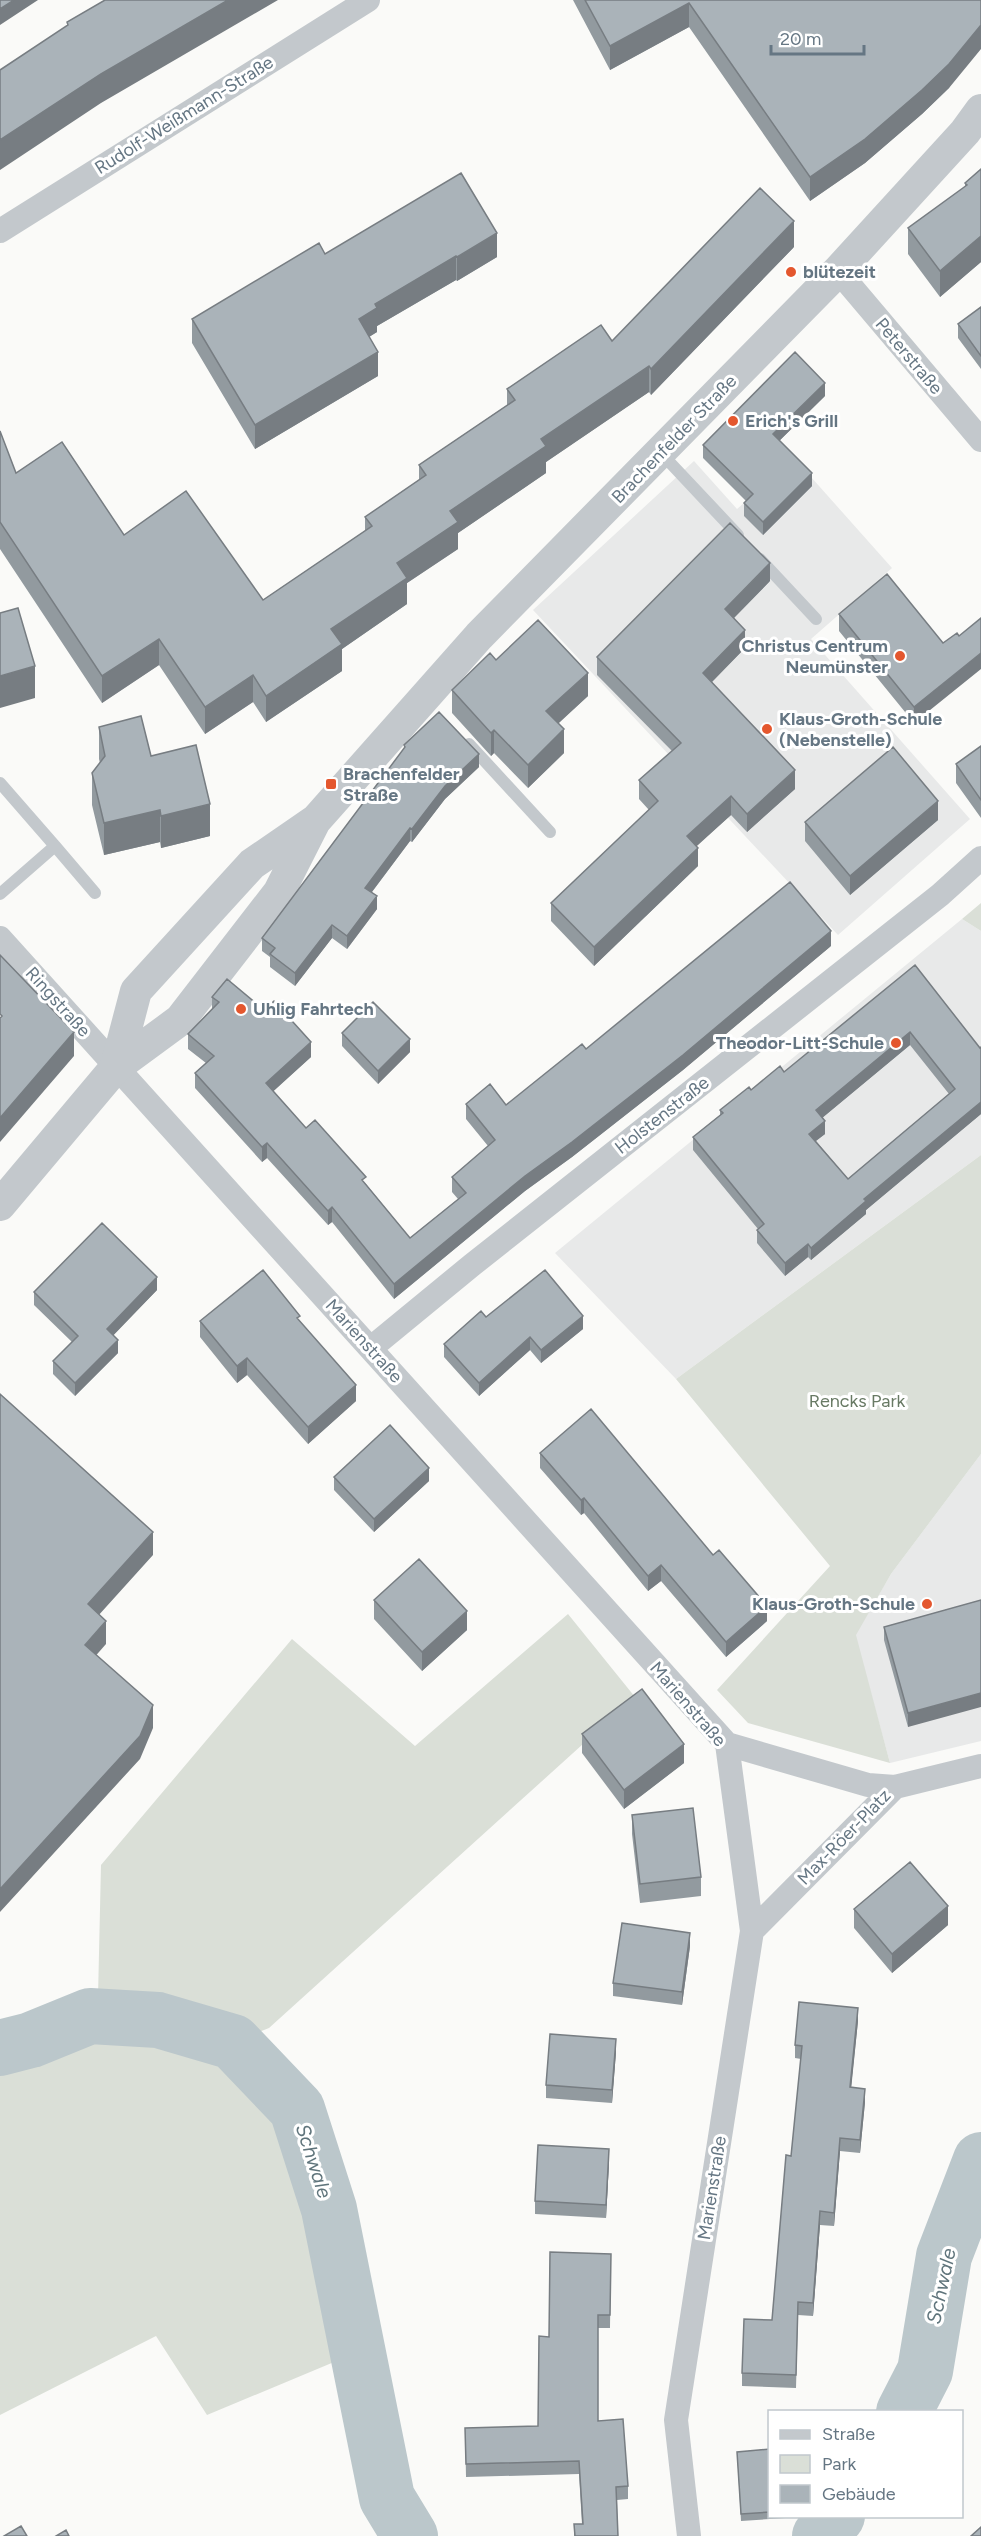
<svg xmlns="http://www.w3.org/2000/svg" width="981" height="2536" viewBox="0 0 981 2536" font-family="Figtree,sans-serif">
	<rect width="100%" height="100%" fill="#fafaf8"/>
	<path fill="#e8e9e9" d="M795,459L892,568L811,639L970,819L838,935L533,610L694,461L737,509Z
		M962,919L981,931V1155L676,1379L555,1253Z
		M981,1454V1741L890,1763L855,1635L891,1574Z"/>
	<path fill="#dadfd7" d="M981,903V931L962,919Z
		M981,1155V1454L891,1574L856,1635L890,1763L748,1723L717,1690L830,1566L676,1379Z
		M568,1614L635,1697L269,2028L234,2042L297,2109L329,2209L358,2352L207,2415L156,2336L0,2415V2034L98,1997L101,1865L292,1639L415,1746Z"/>
	<g fill="none" stroke-linecap="round" stroke-linejoin="round">
		<path stroke="#bbc7cb" stroke-width="56" d="M0,2048L31,2040L90,2016L158,2020L233,2042L297,2109L329,2209L387,2498L410,2536
			M904,2412L925,2371L944,2256L981,2160
			M820,2536L837,2516"/>
		<path stroke="#c3c8cc" stroke-width="12" d="M660,452L738,535
			M760,559L816,619
			M469,744L550,832
			M0,783L55,846L0,894
			M55,846L95,893"/>
		<path stroke="#c3c8cc" stroke-width="24" d="M0,231L368,0
			M838,271L981,440
			M0,938L727,1744L752,1931L676,2420L689,2536
			M371,1348L472,1265L940,895L981,858
			M727,1744L868,1785L895,1787L752,1931
			M895,1787L981,1766"/>
		<path stroke="#c3c8cc" stroke-width="32" d="M116,1067L136,991L252,864L316,820L479,636L838,271L965,132L981,110
			M0,1205L116,1067L180,1020L279,892L314,823"/>
	</g>
	<path fill="#929a9f" fill-rule="evenodd" d="M573,0H981L949,88L922,114L865,163L810,201L689,27L610,70Z
		M981,169V262L940,297L908,254V228L965,187V183Z
		M794,247L651,395L649,392L546,462V473L458,533V549L407,583V604L342,649V671L266,722L253,702L205,734L159,665L102,703L0,549V431L16,473L124,535L263,600L365,531V517L419,480V465L507,405V389L612,341Z
		M325,254L497,257L457,281L456,280L377,326V332L369,337L378,376L255,449L192,343V319Z
		M981,307V369L958,338V324Z
		M825,396L779,441L812,486L763,535L744,516V503L746,501L703,458V445Z
		M770,581L734,618L745,648L712,682L795,789L747,832L731,815L696,846L698,866L594,966L551,921V903L649,810L639,799V780L672,751L597,675V657Z
		M839,614L943,643L959,636L914,723L839,631Z
		M496,660L588,696L558,723L564,753L528,788L494,753L491,756L452,713V690Z
		M99,727L151,756L210,836L161,848L160,842L104,855L92,805V773L100,763L99,759Z
		M404,745L479,767L445,799L412,842L410,841L372,892L377,909L347,949L332,938L295,986L270,967V957L262,951V938L404,749Z
		M981,746V818L956,783V764Z
		M938,820L850,895L805,841V822Z
		M831,946L683,1070L572,1157L525,1191L394,1299L332,1222L328,1225L267,1158L262,1162L195,1088V1073L206,1063L188,1049V1034L212,1009V997L311,1057L273,1091L306,1128L366,1184L410,1238L458,1199L452,1192V1177L488,1146L466,1119V1104L506,1105L586,1049Z
		M915,965L981,1114L866,1210V1214L811,1260L808,1257L785,1276L757,1243V1230L758,1229L693,1150V1137L720,1115V1110L751,1090L784,1072ZM910,1045L949,1094L848,1179L816,1141L825,1134L822,1118Z
		M342,1033L410,1052L378,1084L342,1046Z
		M157,1290L113,1335L118,1353L75,1396L53,1374V1361L72,1342L34,1305V1292Z
		M486,1317L583,1329L541,1363L530,1350L479,1396L444,1357V1344Z
		M200,1321H300L356,1401L308,1444L247,1375L237,1383L200,1337Z
		M540,1453L767,1621L726,1657L661,1581L648,1591L584,1513L581,1515L540,1468Z
		M334,1477L429,1481L374,1532L334,1490Z
		M374,1600L467,1630L422,1671L374,1619Z
		M981,1600L908,1727L884,1640V1627Z
		M582,1734L684,1763L624,1809L582,1753Z
		M632,1815L701,1877V1896L640,1903L632,1834Z
		M854,1909L948,1925L892,1973L854,1928Z
		M690,1946L682,2005L613,1996V1983Z
		M858,2021L851,2087L865,2102L860,2153L840,2151L834,2226L820,2225L813,2316L798,2315L796,2388L742,2386V2373L772,2320L791,2156L801,2059L795,2058V2045Z
		M616,2052L612,2103L546,2098V2085Z
		M609,2162L606,2218L535,2214V2201Z
		M611,2254L610,2328H598V2421L628,2486V2499L617,2500L618,2536H574V2524H582L579,2474L466,2477L465,2428L538,2426L549,2337Z
		M770,2449V2517H801L741,2521L737,2452Z"/>
	<path fill="#777d82" d="M14,0H38L0,25V9Z
		M228,0H278L101,103L0,170V140L101,74Z
		M689,3V27L610,70V46Z
		M981,25V49L949,88L922,114L865,163L810,201V177Z
		M794,221V247L651,395V369Z
		M497,233V257L457,281V257Z
		M981,236V262L940,297V271Z
		M456,256V280L377,326V332L359,343V319L375,304Z
		M378,352V376L255,449V425Z
		M649,366V392L546,462V473L458,533V549L407,583V604L342,649V671L266,722V696L331,629L450,511L541,439Z
		M825,383V396L773,447V434Z
		M812,473V486L763,535V522Z
		M770,563V581L725,627V609Z
		M745,630V648L703,691V673Z
		M159,639V665L102,703V676Z
		M981,653V669L914,723V707Z
		M35,666V698L0,708V676Z
		M588,673V696L546,735V711Z
		M253,675V702L205,734V707Z
		M564,729V753L528,788V765Z
		M494,730V753L491,756V733Z
		M479,754V767L445,799L412,842V829L445,786Z
		M795,770V789L747,832V814Z
		M731,796V815L687,855V836Z
		M938,801V820L850,895V876Z
		M210,804V836L161,848V816Z
		M160,810V842L104,855V823Z
		M410,828V841L365,901V888Z
		M698,848V866L594,966V947Z
		M377,896V909L347,949V936Z
		M332,925V938L295,986V973Z
		M831,931V946L683,1070L572,1157L525,1191L394,1299V1284L525,1176Z
		M74,1032V1056L0,1142V1118Z
		M910,1032V1045L816,1123V1110Z
		M410,1039V1052L378,1084V1071Z
		M311,1042V1057L266,1098V1083Z
		M981,1102V1114L866,1210V1214L811,1260V1248L864,1199Z
		M825,1121V1134L809,1146V1134Z
		M267,1143V1158L262,1162V1147Z
		M332,1207V1222L328,1225V1211Z
		M808,1244V1257L785,1276V1263Z
		M157,1277V1290L107,1342V1329Z
		M583,1316V1329L541,1363V1350Z
		M530,1337V1350L479,1396V1383Z
		M118,1340V1353L75,1396V1383Z
		M247,1358V1375L237,1383V1366Z
		M356,1385V1401L308,1444V1427Z
		M429,1468V1481L374,1532V1519Z
		M584,1498V1513L581,1515V1500Z
		M153,1532V1555L88,1627V1604Z
		M661,1565V1581L648,1591V1576Z
		M767,1606V1621L726,1657V1642Z
		M467,1611V1630L422,1671V1652Z
		M106,1621V1644L85,1668V1645Z
		M981,1693V1707L908,1727V1713Z
		M153,1705V1728L140,1759L0,1912V1889Z
		M684,1744V1763L624,1809V1790Z
		M948,1906V1925L892,1973V1954Z
		M690,1933V1946L682,2005V1992Z
		M858,2008V2021L850,2100V2087Z
		M616,2039V2052L612,2103V2090Z
		M865,2089V2102L860,2153V2140Z
		M840,2138V2151L834,2226V2213Z
		M609,2149V2162L606,2218V2205Z
		M820,2211V2225L813,2316V2303Z"/>
	<path fill="#aab3b9" stroke="#777d82" stroke-width="1.5" fill-rule="evenodd" d="M0,0H14L0,9Z
		M105,0H228L101,74L0,140V70L68,25L67,22Z
		M585,0H981V25L949,64L922,90L865,139L810,177L689,3L610,46Z
		M981,169V236L940,271L908,228L967,185L965,183Z
		M461,173L497,233L457,257L456,256L375,304L377,308L359,319L378,352L255,425L192,319L319,243L325,254Z
		M760,188L794,221L651,369L649,366L541,439L546,446L450,511L458,522L397,563L407,578L331,629L342,644L266,696L253,675L205,707L159,639L102,676L0,522V431L16,473L62,442L124,535L186,491L263,600L372,526L365,517L426,475L419,465L515,400L507,389L601,325L612,341Z
		M981,307V356L958,324Z
		M795,352L825,383L773,434L812,473L763,522L744,503L753,494L703,445Z
		M730,523L770,563L725,609L745,630L703,673L795,770L747,814L731,796L687,836L698,848L594,947L551,903L658,801L639,780L681,743L597,657Z
		M887,574L943,643L957,633L959,636L981,618V653L914,707L839,614Z
		M18,608L35,666L0,676V613Z
		M538,620L588,673L546,711L564,729L528,765L494,730L491,733L452,690L490,653L496,660Z
		M439,712L479,754L445,786L412,829L410,828L365,888L377,896L347,936L332,925L295,973L270,954L275,948L262,938L405,747L404,745Z
		M141,716L151,756L196,745L210,804L161,816L160,810L104,823L92,773L105,756L99,727Z
		M981,746V800L956,764Z
		M893,747L938,801L850,876L805,822Z
		M790,882L831,931L683,1055L572,1142L525,1176L394,1284L332,1207L328,1211L267,1143L262,1147L195,1073L214,1056L188,1034L219,1002L212,997L227,979L264,1010L274,1001L311,1042L266,1083L306,1128L315,1120L366,1177L362,1180L410,1238L466,1193L452,1177L495,1140L466,1104L490,1084L506,1105L582,1044L586,1049Z
		M0,955L74,1032L0,1118V1018L2,1016L0,1014Z
		M915,965L980,1048L981,1047V1102L864,1199L866,1201L811,1248L808,1244L785,1263L757,1230L764,1224L693,1137L723,1113L720,1110L749,1087L751,1090L780,1066L784,1072ZM910,1032L955,1089L848,1179L809,1134L825,1121L816,1110Z
		M373,1002L410,1039L378,1071L342,1033Z
		M102,1223L157,1277L107,1329L118,1340L75,1383L53,1361L78,1336L34,1292Z
		M263,1270L300,1316L297,1318L356,1385L308,1427L247,1358L237,1366L200,1321Z
		M545,1270L583,1316L541,1350L530,1337L479,1383L444,1344L481,1311L486,1317Z
		M0,1394L153,1532L88,1604L106,1621L85,1645L153,1705L140,1736L0,1889Z
		M591,1409L713,1555L719,1550L767,1606L726,1642L661,1565L648,1576L584,1498L581,1500L540,1453Z
		M390,1425L429,1468L374,1519L334,1477Z
		M419,1559L467,1611L422,1652L374,1600Z
		M981,1600V1693L908,1713L884,1627Z
		M642,1689L684,1744L624,1790L582,1734Z
		M693,1808L701,1877L640,1884L632,1815Z
		M910,1862L948,1906L892,1954L854,1909Z
		M622,1923L690,1933L682,1992L613,1983Z
		M799,2002L858,2008L850,2087L865,2089L860,2140L840,2138L834,2213L820,2211L813,2303L798,2302L796,2375L742,2373L744,2319L772,2320L786,2155L791,2156L802,2046L795,2045Z
		M550,2034L616,2039L612,2090L546,2085Z
		M538,2145L609,2149L606,2205L535,2201Z
		M550,2252L611,2254L610,2315H598V2421L623,2419L628,2486L616,2487L618,2536H575L574,2524H583L579,2461L466,2464L465,2428L538,2426L539,2336L549,2337Z
		M770,2449V2512L741,2514L737,2452Z
		M21,2526L27,2536H4Z
		M981,2527V2536H971Z
		M66,2530L69,2536H56Z"/>
	<g fill="#e4572e" stroke="#fff" stroke-width="2">
		<circle cx="791" cy="272" r="6"/>
		<circle cx="733" cy="421" r="6"/>
		<circle cx="900" cy="656" r="6"/>
		<circle cx="767" cy="729" r="6"/>
		<rect x="325" y="778" width="12" height="12" rx="3"/>
		<circle cx="241" cy="1009" r="6"/>
		<circle cx="896" cy="1043" r="6"/>
		<circle cx="927" cy="1604" r="6"/>
	</g>
	<g text-anchor="middle" dominant-baseline="central" stroke-width="6" stroke-linejoin="round" paint-order="stroke">
		<g font-size="18" fill="#657683" stroke="#fff">
			<text transform="translate(184 115) rotate(-32)">Rudolf-Weißmann-Straße</text>
			<text transform="translate(909 356) rotate(50)">Peterstraße</text>
			<text transform="translate(674 439) rotate(-46)">Brachenfelder Straße</text>
			<text transform="translate(58 1002) rotate(48)">Ringstraße</text>
			<text transform="translate(662 1115) rotate(-38)">Holstenstraße</text>
			<text transform="translate(364 1341) rotate(48)">Marienstraße</text>
			<text transform="translate(688 1704) rotate(49)">Marienstraße</text>
			<text transform="translate(844 1837) rotate(-46)">Max-Röer-Platz</text>
			<text transform="translate(712 2188) rotate(-81)">Marienstraße</text>
		</g>
		<g font-size="18" font-weight="bold" fill="#657683" stroke="#fff" text-anchor="start">
			<text x="803" y="272">blütezeit</text>
			<text x="745" y="421">Erich's Grill</text>
			<text x="888" y="646" text-anchor="end">Christus Centrum<tspan x="888" dy="21">Neumünster</tspan></text>
			<text x="779" y="719">Klaus-Groth-Schule<tspan x="779" dy="21">(Nebenstelle)</tspan></text>
			<text x="343" y="774">Brachenfelder<tspan x="343" dy="21">Straße</tspan></text>
			<text x="253" y="1009">Uhlig Fahrtech</text>
			<text x="884" y="1043" text-anchor="end">Theodor-Litt-Schule</text>
			<text x="915" y="1604" text-anchor="end">Klaus-Groth-Schule</text>
		</g>
		<g font-size="18" fill="#687a64" stroke="#fff">
			<text x="857" y="1401">Rencks Park</text>
		</g>
		<g font-size="20" font-style="italic" fill="#60757c" stroke="#fff">
			<text transform="translate(314 2161) rotate(72)">Schwale</text>
			<text transform="translate(941 2286) rotate(-78)">Schwale</text>
		</g>
	</g>
	<rect x="768" y="2410" width="195" height="108" fill="#ffffff" stroke="#c1c8cd" stroke-width="1.5"/>
	<rect x="780" y="2430" width="30" height="9" fill="#c3c8cc" stroke="#c1c8cd" stroke-width="1.5"/>
	<text x="822" y="2440" font-size="18" fill="#657683">Straße</text>
	<rect x="780" y="2455" width="30" height="18" fill="#dadfd7" stroke="#c1c8cd" stroke-width="1.5"/>
	<text x="822" y="2470" font-size="18" fill="#657683">Park</text>
	<rect x="780" y="2485" width="30" height="18" fill="#aab3b9" stroke="#c1c8cd" stroke-width="1.5"/>
	<text x="822" y="2500" font-size="18" fill="#657683">Gebäude</text>
	<path d="M771 45v9h93v-9" fill="none" stroke="#657683" stroke-width="3"/>
	<text x="780" y="45" font-size="18" fill="#657683" stroke="#ffffff" stroke-width="4.5" paint-order="stroke">20 m</text>
</svg>
